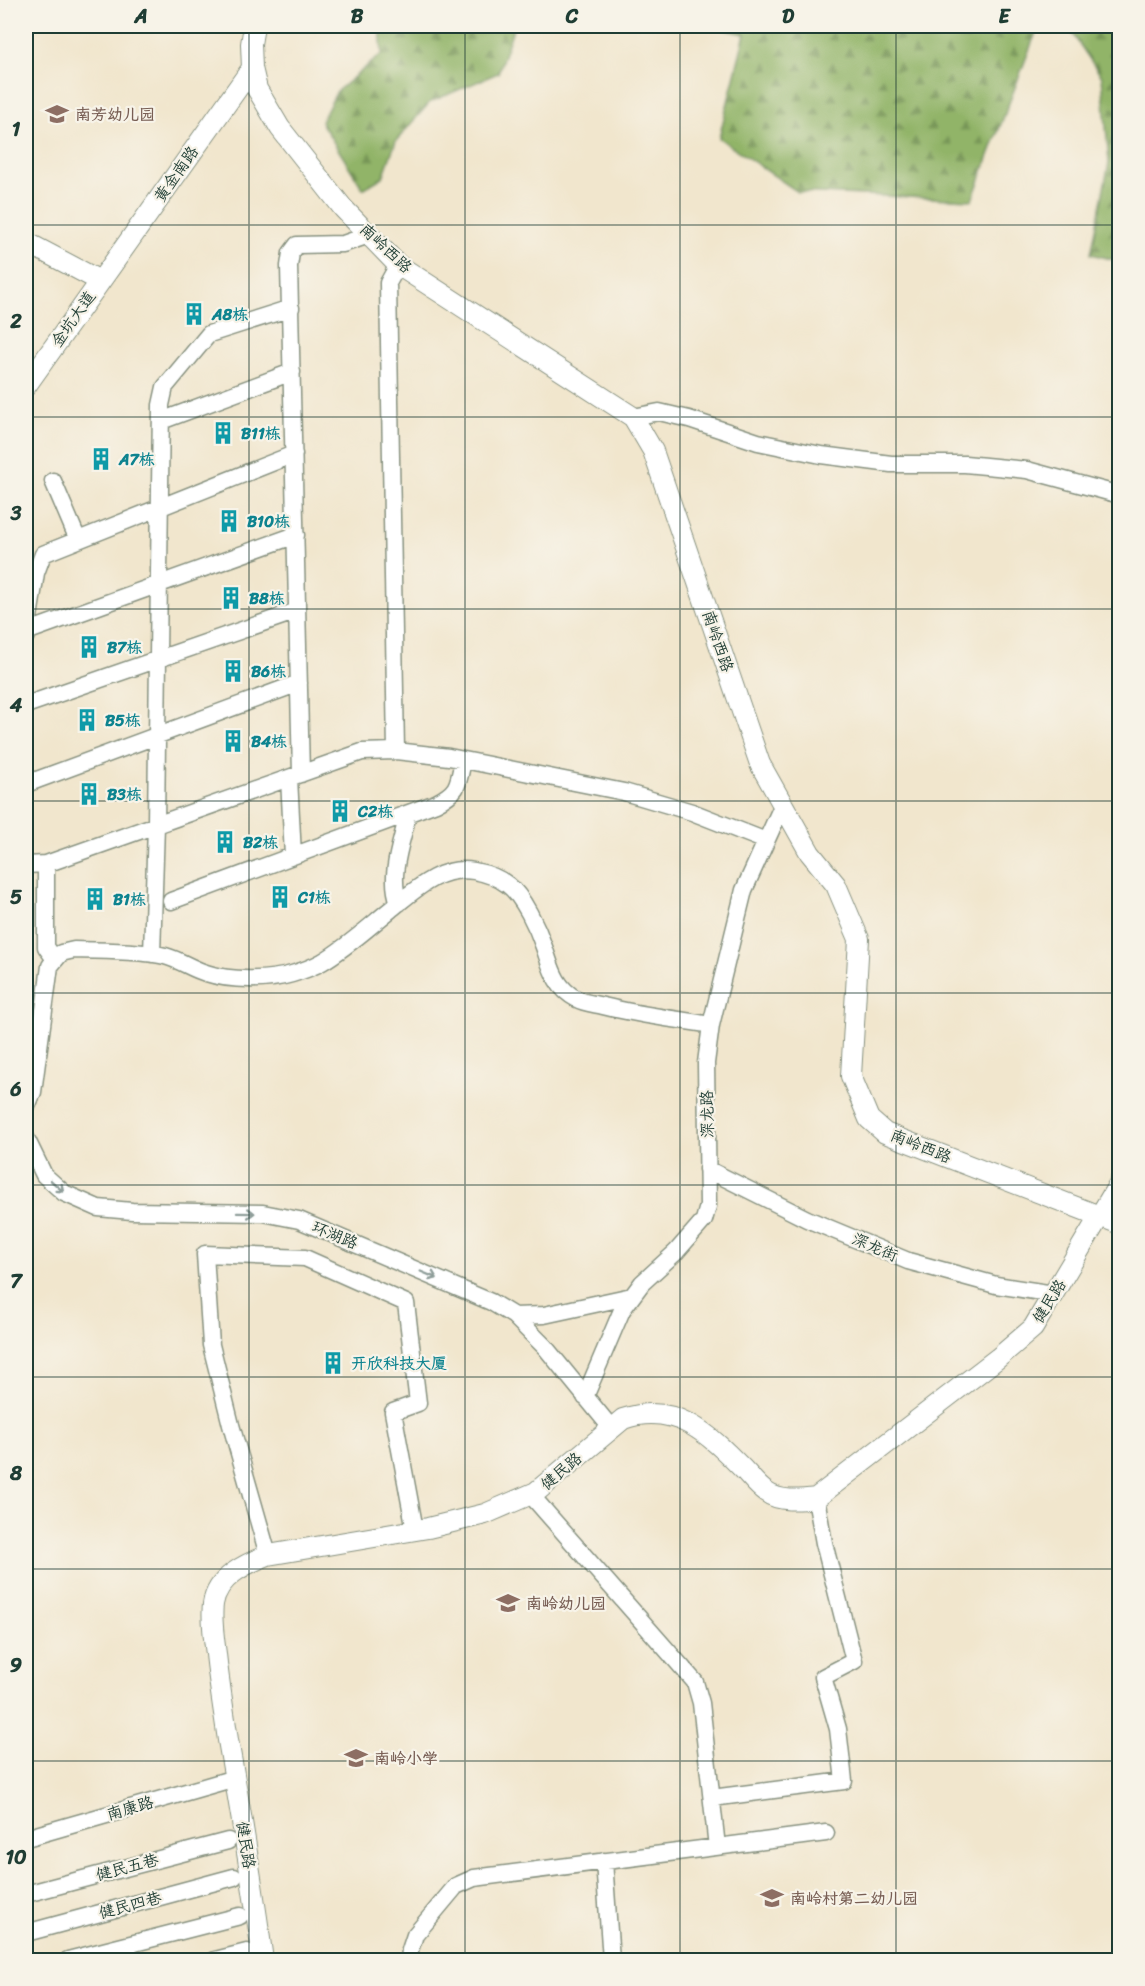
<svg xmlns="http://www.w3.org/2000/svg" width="1145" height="1986" viewBox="0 0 1145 1986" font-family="Sriracha,'LXGW WenKai TC',sans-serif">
	<defs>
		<pattern id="forest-firs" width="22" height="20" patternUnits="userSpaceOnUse" patternTransform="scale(1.5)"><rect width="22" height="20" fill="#91b468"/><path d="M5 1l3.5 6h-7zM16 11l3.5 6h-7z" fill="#769456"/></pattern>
	</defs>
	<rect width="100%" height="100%" fill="#f7f3e8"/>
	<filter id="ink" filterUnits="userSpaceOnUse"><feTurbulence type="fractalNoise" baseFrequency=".0167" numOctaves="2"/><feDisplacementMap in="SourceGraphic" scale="12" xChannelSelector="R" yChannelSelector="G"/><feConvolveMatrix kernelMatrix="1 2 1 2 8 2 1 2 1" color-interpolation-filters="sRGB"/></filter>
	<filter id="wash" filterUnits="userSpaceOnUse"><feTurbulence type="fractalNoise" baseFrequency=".008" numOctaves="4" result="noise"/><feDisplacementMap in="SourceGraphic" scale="24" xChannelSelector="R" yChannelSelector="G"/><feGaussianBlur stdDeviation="1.35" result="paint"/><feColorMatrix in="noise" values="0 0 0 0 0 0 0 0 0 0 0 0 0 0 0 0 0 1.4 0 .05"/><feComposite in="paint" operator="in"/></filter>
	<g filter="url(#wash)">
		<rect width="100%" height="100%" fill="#f1e6cd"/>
		<path fill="url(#forest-firs)" stroke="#58784e" stroke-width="1.5" d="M380,26H514L498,73L430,102L396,141L383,177L363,189L321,122L337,91L382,54Z
			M709,26H1119V261L1091,254L1109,163L1102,77L1072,33L1038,27L972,200L798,192L719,138L745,34Z"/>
	</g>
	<g filter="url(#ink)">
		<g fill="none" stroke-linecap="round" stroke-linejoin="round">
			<g stroke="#889280" stroke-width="19">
				<path id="minor" d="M633,417L659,412L689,419L758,442L821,455L891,464H965L1027,470L1120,495
					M161,421L292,372
					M53,481L78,540
					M26,632L296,535
					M26,636L36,573L43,554L294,454
					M26,705L297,611
					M396,751L388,283L398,265
					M301,774L289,266L291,253L297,245L343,244L369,235
					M289,778L293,856
					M26,784L299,683
					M46,864V947L54,958
					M26,865L46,864L362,752L396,751L449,757L624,792L692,812L766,841
					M171,901L436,803C459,791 458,785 463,760
					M399,903C388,875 402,842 408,814
					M152,954L156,825L161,405L165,387L209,334L291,308
					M26,1106L28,1104L33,1092L50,966L61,953L74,950C100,951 140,950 165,956C180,960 192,969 206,973C230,981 269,981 292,974C302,971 313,967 322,962C346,948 369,927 390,910C415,890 440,865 474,871C485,873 499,878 508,885C523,896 538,929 544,947C551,967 555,988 577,999C584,1003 595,1004 603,1006C639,1015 675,1019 711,1025
					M26,1138L44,1175L64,1193L98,1208L132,1211L263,1213L299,1220L491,1302L514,1316L545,1347L612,1429
					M707,1169L807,1219L908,1261L996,1285L1054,1294
					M514,1316L544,1315L632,1296
					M585,1397L622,1310L642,1283L676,1252L704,1220L708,1206L706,1063L711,1025L744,890L783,804
					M530,1494L695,1682L701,1703L717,1847
					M268,1555L231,1425L211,1345L205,1254L305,1258L406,1303L418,1403L393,1412L415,1530
					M712,1798L844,1781L838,1729L823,1677L854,1661L824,1543L816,1498
					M26,1838L235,1778
					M604,1861L611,1960
					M26,1894L228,1841
					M26,1933L234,1877
					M68,1960L240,1916
					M215,1960L247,1952
					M409,1960L410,1950L415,1935L456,1886L474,1878L826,1833"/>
			</g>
			<g stroke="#889280" stroke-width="22">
				<path id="tertiary" d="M254,26L251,44L252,68L257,89L280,128L343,208L369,235L398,265L633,417L653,451L760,764L810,853L836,885L859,939L851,1076L869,1119L885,1133L1120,1224
					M26,242L100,281
					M26,386L252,68
					M263,1960C253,1887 241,1813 228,1740C224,1712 219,1683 216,1654C214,1639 211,1620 213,1604C217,1577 245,1564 268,1555L428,1528L485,1514L536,1492L623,1419C675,1401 709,1434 743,1469C750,1476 757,1486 766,1492C779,1502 800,1500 816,1498L998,1358L1033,1328L1120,1182"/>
			</g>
			<use href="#minor" stroke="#fff" stroke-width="16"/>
			<use href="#tertiary" stroke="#fff" stroke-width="20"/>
		</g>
		<defs><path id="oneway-shaft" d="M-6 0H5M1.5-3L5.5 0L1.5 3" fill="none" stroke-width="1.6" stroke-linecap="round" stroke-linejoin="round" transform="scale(1.5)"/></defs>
		<g stroke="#8f9e9a">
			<use href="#oneway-shaft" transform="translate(57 1186) rotate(42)"/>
			<use href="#oneway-shaft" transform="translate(246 1213) rotate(1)"/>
			<use href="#oneway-shaft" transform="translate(429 1275) rotate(23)"/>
		</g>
	</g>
	<path fill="none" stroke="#1f3d34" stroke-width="1.5" stroke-opacity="0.55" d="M249,26V1960M465,26V1960M680,26V1960M896,26V1960M26,225H1120M26,417H1120M26,609H1120M26,801H1120M26,993H1120M26,1185H1120M26,1377H1120M26,1569H1120M26,1761H1120"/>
	<defs>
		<g id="school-bare" transform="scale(1.8)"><path d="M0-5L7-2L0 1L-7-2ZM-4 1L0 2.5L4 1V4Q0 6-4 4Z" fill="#8d6e63" stroke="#f7f3e8" stroke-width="2.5" paint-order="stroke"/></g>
		<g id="building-bare" transform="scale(1.8)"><path d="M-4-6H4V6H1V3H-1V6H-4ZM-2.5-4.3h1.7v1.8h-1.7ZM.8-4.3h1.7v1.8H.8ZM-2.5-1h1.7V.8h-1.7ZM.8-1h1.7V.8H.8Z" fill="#0f9aa8" stroke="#f7f3e8" stroke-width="2.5" paint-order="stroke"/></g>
	</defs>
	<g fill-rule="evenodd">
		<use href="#school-bare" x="57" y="114"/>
		<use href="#building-bare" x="194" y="314"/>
		<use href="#building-bare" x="223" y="433"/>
		<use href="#building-bare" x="101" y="459"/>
		<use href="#building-bare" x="229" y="521"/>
		<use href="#building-bare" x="231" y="598"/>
		<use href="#building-bare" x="89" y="647"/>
		<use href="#building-bare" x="233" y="671"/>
		<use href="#building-bare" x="87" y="720"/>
		<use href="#building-bare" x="233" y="741"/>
		<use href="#building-bare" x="89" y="794"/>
		<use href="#building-bare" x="340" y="811"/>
		<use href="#building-bare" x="225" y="842"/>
		<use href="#building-bare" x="280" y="897"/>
		<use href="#building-bare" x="95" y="899"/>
		<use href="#building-bare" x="333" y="1363"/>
		<use href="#school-bare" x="508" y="1603"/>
		<use href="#school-bare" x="356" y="1758"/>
		<use href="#school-bare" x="772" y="1898"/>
	</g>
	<g text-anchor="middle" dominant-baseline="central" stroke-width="4.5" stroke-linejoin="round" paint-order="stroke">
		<g font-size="16" font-weight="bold" fill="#785e54" stroke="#f7f3e8" text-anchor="start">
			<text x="75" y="114">南芳幼儿园</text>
			<text x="526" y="1603">南岭幼儿园</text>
			<text x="374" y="1758">南岭小学</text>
			<text x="790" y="1898">南岭村第二幼儿园</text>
		</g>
		<g font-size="16" fill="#1f3d34" stroke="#f7f3e8">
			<text transform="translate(176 174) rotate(-55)">黄金南路</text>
			<text transform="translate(386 248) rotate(43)">南岭西路</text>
			<text transform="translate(73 319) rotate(-55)">金坑大道</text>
			<text transform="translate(718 641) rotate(71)">南岭西路</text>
			<text transform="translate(707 1114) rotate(-91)">深龙路</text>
			<text transform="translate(921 1146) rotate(22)">南岭西路</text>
			<text transform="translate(335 1235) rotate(22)">环湖路</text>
			<text transform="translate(875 1247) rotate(23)">深龙街</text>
			<text transform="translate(1049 1301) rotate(-58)">健民路</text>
			<text transform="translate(561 1471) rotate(-40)">健民路</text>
			<text transform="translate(130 1808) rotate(-16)">南康路</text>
			<text transform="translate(246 1845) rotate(81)">健民路</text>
			<text transform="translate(127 1867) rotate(-15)">健民五巷</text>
			<text transform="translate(130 1905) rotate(-15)">健民四巷</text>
		</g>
		<g font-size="16" font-weight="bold" fill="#0d838f" stroke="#f7f3e8" text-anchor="start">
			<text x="212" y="314">A8栋</text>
			<text x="241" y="433">B11栋</text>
			<text x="119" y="459">A7栋</text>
			<text x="247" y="521">B10栋</text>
			<text x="249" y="598">B8栋</text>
			<text x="107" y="647">B7栋</text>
			<text x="251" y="671">B6栋</text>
			<text x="105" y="720">B5栋</text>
			<text x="251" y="741">B4栋</text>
			<text x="107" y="794">B3栋</text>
			<text x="358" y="811">C2栋</text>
			<text x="243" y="842">B2栋</text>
			<text x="298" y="897">C1栋</text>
			<text x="113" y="899">B1栋</text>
			<text x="351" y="1363">开欣科技大厦</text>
		</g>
	</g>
	<rect width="1145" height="1986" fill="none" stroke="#f7f3e8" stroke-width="66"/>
	<rect x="33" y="33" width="1079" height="1920" fill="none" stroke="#1f3d34" stroke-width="2"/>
	<g font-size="20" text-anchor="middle" font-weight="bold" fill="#1f3d34">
		<text x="141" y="23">A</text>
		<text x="357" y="23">B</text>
		<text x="572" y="23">C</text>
		<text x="788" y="23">D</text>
		<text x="1004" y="23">E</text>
		<text x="16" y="136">1</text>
		<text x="16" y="328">2</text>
		<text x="16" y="520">3</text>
		<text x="16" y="712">4</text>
		<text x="16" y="904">5</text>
		<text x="16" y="1096">6</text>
		<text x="16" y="1288">7</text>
		<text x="16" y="1480">8</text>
		<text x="16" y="1672">9</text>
		<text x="16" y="1864">10</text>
	</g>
</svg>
